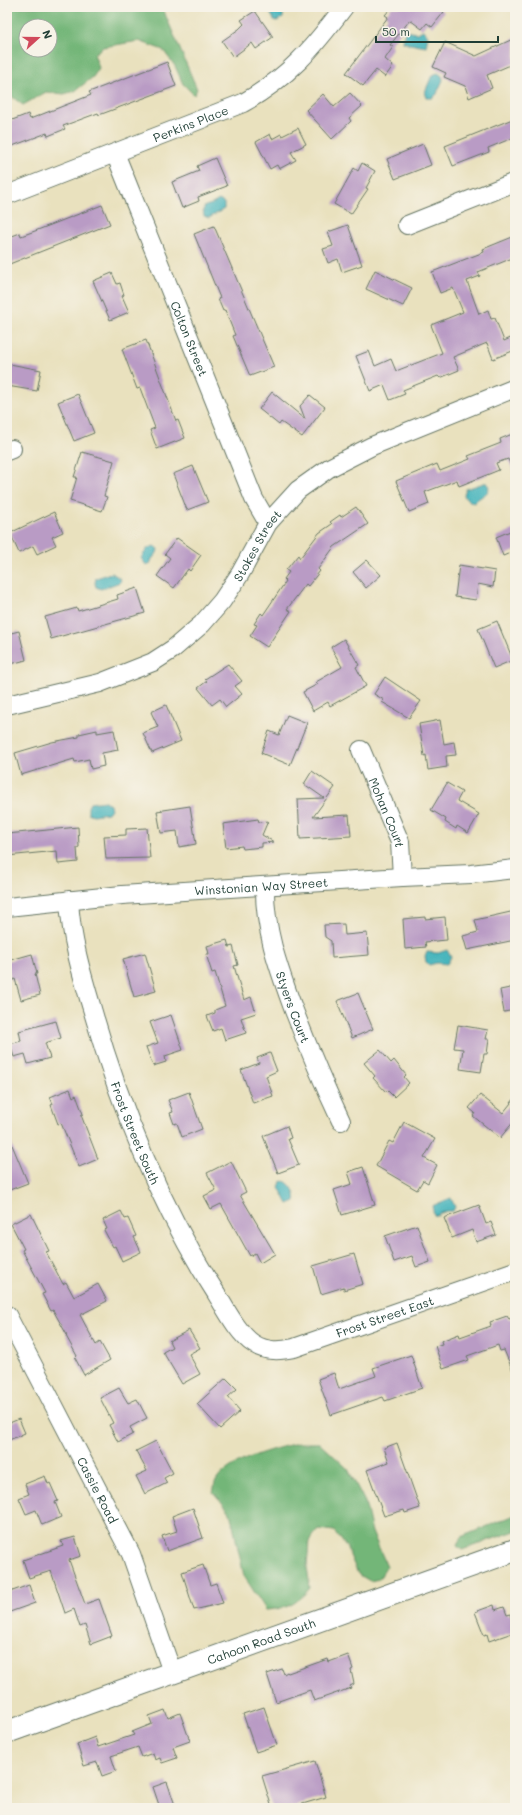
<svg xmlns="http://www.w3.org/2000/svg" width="522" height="1815" viewBox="0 0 522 1815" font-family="Mali,sans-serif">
	<rect width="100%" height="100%" fill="#f7f3e8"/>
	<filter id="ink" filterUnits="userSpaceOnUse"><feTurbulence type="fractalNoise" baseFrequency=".025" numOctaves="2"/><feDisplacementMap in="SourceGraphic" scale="8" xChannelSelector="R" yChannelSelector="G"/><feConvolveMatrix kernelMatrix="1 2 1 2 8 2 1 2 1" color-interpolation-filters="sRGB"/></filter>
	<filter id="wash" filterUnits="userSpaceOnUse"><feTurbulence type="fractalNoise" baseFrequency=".012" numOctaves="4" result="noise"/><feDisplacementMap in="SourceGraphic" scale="16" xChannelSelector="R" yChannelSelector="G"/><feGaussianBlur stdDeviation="0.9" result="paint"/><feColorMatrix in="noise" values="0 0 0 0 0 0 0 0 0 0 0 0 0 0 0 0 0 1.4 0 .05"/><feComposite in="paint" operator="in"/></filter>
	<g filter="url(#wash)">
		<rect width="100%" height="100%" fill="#e9e1be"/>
		<path fill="#73b678" stroke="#497a56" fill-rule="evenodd" d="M7,7H162L197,89L194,95L183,84L175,66L163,50L139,41L103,47L94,54L99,68L93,77L75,91L64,94L46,92L23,105L7,93ZM26,26H50V50H26Z
			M298,1443H320L348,1469L365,1502L372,1532L387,1566L379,1579L370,1581L358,1574L346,1546L334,1531L319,1529L309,1541L307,1567L310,1588C294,1606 289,1608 266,1610L244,1576L230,1512L213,1492C214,1490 214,1486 215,1483C225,1461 276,1448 298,1443Z
			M515,1515V1531L462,1550L457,1546L461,1537Z"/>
		<path fill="#43b3bb" stroke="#317878" d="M267,7H280L283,14V18L277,21L274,20Z
			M423,30L428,36L426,47L410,44H407V43L403,42L405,31L417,33Z
			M438,73L442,76L443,80L437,93H438L433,98H427L425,92L432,75Z
			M219,200L224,203V209L209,218L204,216L203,210L205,206L212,204Z
			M484,483H487C494,494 478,496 474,503L466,499L464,495L466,489Z
			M154,546L158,549L157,553L152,559L150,564L146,565L141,558L148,548Z
			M112,573L121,579L120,582L101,589L96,587L95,583L96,578Z
			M105,801L110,805L111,809L108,813L93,815L88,813V807L90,803Z
			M447,950L451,957L447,964L437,963L429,965L426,962L425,956L427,952L438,953Z
			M284,1181C291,1183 297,1194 295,1201L288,1204L279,1187L281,1182Z
			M451,1198L455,1207L453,1211H447L438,1214L439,1216L434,1215L432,1206Z"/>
		<g id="blocks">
			<path fill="#b99bc5" d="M392,7H437L444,12L432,27L427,23L422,29L410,20L390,45L393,47L385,59L393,66L385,77L376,70L363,86L346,73L388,17L385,15Z
				M255,11L273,37L256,49L252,43L233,57L222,41L239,29L244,24L241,20Z
				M515,38V63L487,75L492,88L469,98L465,86L444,77L446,73L433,67L445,42L476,56Z
				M167,62L176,86L99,115L98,113L63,126L65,129L48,136L47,133L7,148V122L28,114L30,119L91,95L89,92Z
				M350,93L362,106L349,118L351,121L332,139L306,110L323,94L334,107Z
				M515,118V137L488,148L489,152L453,166L445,146Z
				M298,128L306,144L291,152L296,160L279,169L277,165L270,169L256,142L270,134L272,139L281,134L282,136Z
				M423,144L431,165L395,179L387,159Z
				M215,158L227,186L198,197L199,201L182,208L172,182L199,171L197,166Z
				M362,163L375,171L366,188L368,189L351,214L334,204L354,168L358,171Z
				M102,205L110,224L7,265V238L20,233L21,236L35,231Z
				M348,225L362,265L342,272L338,259L328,263L323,249L333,246L328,232Z
				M214,226L274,367L250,376L233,336L235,335L225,310L223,311L218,299L220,298L194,234Z
				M515,236V257L478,272L480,276L467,281L479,314L488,310L491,319L495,318L504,341L515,336V350L493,359L487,343L453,357L459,370L440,378L438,376L403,390L405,394L390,400L384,385L370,391L356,356L369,351L375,366L391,359L396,371L442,353L431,325L463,312L453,288L440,293L432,272L484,252L483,249Z
				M375,270L412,288L403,306L366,289Z
				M112,273L117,284L120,283L124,295L122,296L129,312L110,320L93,281Z
				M146,340L176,421L178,420L185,438L157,449L150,430L155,428L140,388L137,389L122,349Z
				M10,364L41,370L37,391L7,386Z
				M272,392L305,419L300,406L310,395L325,407L302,437L281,422L279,425L259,409Z
				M78,394L94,433L74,441L58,402Z
				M515,433V475L508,459L496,463L499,470L459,486L457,480L425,492L429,504L409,512L396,481L437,464L440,471L470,459L468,456L501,443L500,439Z
				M82,452L114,461L104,496L107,497L102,511L70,501L77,477H74Z
				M193,466L208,502L187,510L173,474Z
				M356,507L368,524L334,547L318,569L320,571L308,586L306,584L287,609L291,611L267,647L250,636L257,625L254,624L261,613L263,615L286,581L284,579L289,572L286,570L298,555L300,558L319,533L332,524L330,522L340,515L341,517Z
				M54,512L63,532L52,537L56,545L37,554L33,546L19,553L10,533Z
				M515,529V551L503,556L496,537Z
				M177,538L201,555L190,571L188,569L174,588L157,576L170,558L165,554Z
				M367,560L381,575L366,588L353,572Z
				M459,565L495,571L493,587L478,584L476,600L455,597Z
				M137,588L145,613L51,639L45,617L77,608L78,611L118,599L117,595Z
				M497,621L513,660L494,668L478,629Z
				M19,631L26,660L7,665V634Z
				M344,639L359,665L356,667L366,686L330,706L328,702L313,711L303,692L318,684L316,682L342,667L331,647Z
				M228,664L242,681L235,686L242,694L226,707L220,699L212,705L198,688L207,681L205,679Z
				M385,677L421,701L409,718L382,702L384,700L374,694Z
				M166,705L181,741L152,753L143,733L158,727L151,712Z
				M287,715L307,723L290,765L261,753L269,731L279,735Z
				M440,720L444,744L454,742L456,755L446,756L447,767L428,770L426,755L424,756L419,724Z
				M97,730V733L114,730L118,750L102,753L104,766L91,769L89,759L75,762L74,759L21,775L15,753L52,742L79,737V734Z
				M312,771L335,787L313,817L349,815L351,836L300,839L298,799L324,798L304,784Z
				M447,783L462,792L457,801L479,814L468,833L457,826L456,829L445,822L446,819L431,810Z
				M190,806L196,844L179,847L177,831L161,833L157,811Z
				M258,819L259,822L268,821L262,835L274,842L262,843V847L243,849L242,846L226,848L223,824Z
				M78,827L79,847L77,848L78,862L58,864L57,851L7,856V834Z
				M147,828L150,858L106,859L104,836L126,835V829Z
				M515,911V940L467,950L463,936L478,932L475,920Z
				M425,917V919L445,917L447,940L425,942L426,947L405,949L403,919Z
				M344,924L345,935L367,933L369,955L332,958L331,941L325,937L324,925Z
				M227,940L229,947L233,946L238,965L234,966L244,1000L251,997L256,1013L241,1018L246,1033L225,1040L221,1028L213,1031L207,1016L215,1013V1010L225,1006L215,972L212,973L206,954H209L207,946Z
				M145,953L156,991L134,997L123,959Z
				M32,954L37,974H35L40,995L21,1000L15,979L11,981L7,961Z
				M515,987V1010L504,1012L500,990Z
				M358,993L373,1029L352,1038L337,1001Z
				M171,1015L183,1050L165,1056L166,1062L153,1066L146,1047L158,1043L150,1022Z
				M56,1021L61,1038L45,1043L50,1058L28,1064L25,1054L14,1057L10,1044L21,1041L19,1031Z
				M458,1025L488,1030L486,1039H489L487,1054H484L481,1072L460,1069L463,1049L454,1048Z
				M380,1050L391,1063L394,1060L406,1075L404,1077L409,1083L394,1097L387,1090L386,1092L373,1078L375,1076L364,1063Z
				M270,1053L277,1071L266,1076L273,1096L253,1103L241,1070L259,1063L257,1058Z
				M70,1089L73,1097L76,1095L83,1114L81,1115L98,1159L79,1167L61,1123L58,1124L51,1105L53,1104L50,1097Z
				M189,1092L202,1129L182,1137L177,1123L174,1124L170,1113L173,1112L168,1100Z
				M480,1095L503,1113L515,1098V1120L500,1138L473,1116L475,1113L469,1108Z
				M404,1122L435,1139L424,1158L437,1165L428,1183L423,1180L417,1190L376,1166L389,1141L393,1143Z
				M287,1126L291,1138L288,1139L299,1165L278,1173L263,1136Z
				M7,1133L28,1183L7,1191Z
				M231,1161L246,1192L240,1195L275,1254L260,1263L255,1253L250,1256L221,1204L211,1209L204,1196L216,1190L207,1173Z
				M363,1167L375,1205L342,1215L334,1190L352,1184L348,1172Z
				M479,1205L486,1224L491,1222L496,1235L476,1242L472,1230L452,1238L444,1218Z
				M121,1211L125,1219L128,1218L136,1236L134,1237L141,1252L122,1261L115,1246L113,1247L104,1230L107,1229L103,1220Z
				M31,1214L49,1251L46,1252L63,1284L66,1282L74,1297L98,1284L107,1301L80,1315L96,1345L100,1342L110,1360L84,1375L75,1358L77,1356L66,1336L67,1335L53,1310L51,1311L42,1294L45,1293L22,1250L24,1249L11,1224Z
				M417,1225L430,1262L416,1267L412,1256L394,1262L385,1236Z
				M354,1254L363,1284L344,1290V1287L321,1294L313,1266Z
				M507,1316L509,1319L515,1317V1376L504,1350L500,1351L498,1345L467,1356L469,1360L443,1369L435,1346L442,1344L441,1341L459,1334L460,1337L491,1326L490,1322Z
				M189,1330L200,1348L189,1354L200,1374L182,1384L163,1352L172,1347L169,1341Z
				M411,1355L422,1388L385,1401L383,1397L331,1415L318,1379L334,1373L339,1389L376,1376L373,1368Z
				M226,1378L237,1389L228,1397L240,1411L220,1429L197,1404Z
				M119,1388L128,1403L137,1399L147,1418L130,1427L133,1434L118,1442L109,1425L113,1423L100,1398Z
				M19,1419L25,1433L7,1441V1424Z
				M156,1441L173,1473L164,1478L167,1483L145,1494L136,1476L147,1471L136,1451Z
				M397,1443L420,1508L405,1513L404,1510L384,1516L367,1470L389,1462L384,1448Z
				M45,1476L48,1484L50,1483L58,1501L55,1502L61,1517L42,1525L36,1510L26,1514L19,1498L29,1494L25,1484Z
				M193,1508L203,1538L167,1551L162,1536L177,1531L172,1516Z
				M75,1537L81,1556L69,1560L85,1604L99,1599L112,1636L91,1644L85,1625L80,1627L74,1609L65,1613L51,1571L29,1578L23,1560L63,1546L61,1541Z
				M203,1565L210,1585L216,1583L223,1603L194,1610L182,1572Z
				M29,1585L35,1603L7,1613V1593Z
				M494,1605L495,1610L504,1607L507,1615L511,1614L515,1627V1632L489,1641L487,1634L484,1635L475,1612Z
				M348,1655L353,1669L351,1670L354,1684L350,1686L351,1688L314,1701L310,1690L276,1702L267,1674L282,1669L284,1674L287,1672L288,1673L328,1659L329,1662Z
				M264,1707L277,1745L256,1752L243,1714Z
				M165,1710L168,1718L180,1713L190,1741L173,1747L177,1758L162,1763L160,1758L155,1760L153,1753L142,1757L138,1747L111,1756L116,1771L102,1776L97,1762L84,1766L77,1744L95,1737L98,1747L134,1735L132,1732L152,1724L149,1716Z
				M315,1761L326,1797L289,1808H272L262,1776Z
				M167,1782L176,1808H160L153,1787Z"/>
		</g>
	</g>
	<g filter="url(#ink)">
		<use href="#blocks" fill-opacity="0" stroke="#667664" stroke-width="1"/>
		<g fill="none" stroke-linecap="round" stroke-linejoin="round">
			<g stroke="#667664" stroke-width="20">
				<g id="street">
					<path id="s1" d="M115,153L254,499L268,523"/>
					<path id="s2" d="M7,195L243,103C289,77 313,48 344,7"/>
					<path d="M407,225L515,182"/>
					<path d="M7,451L12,449"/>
					<path id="s3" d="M7,705L100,683L153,662L173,649L202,624L222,601L240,574L268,523L298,490L329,468L372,446L515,388"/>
					<path id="s4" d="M361,750L400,842L402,877"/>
					<path id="s5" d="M265,887C264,929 279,969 293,1008C308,1047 323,1083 341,1121"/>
					<path id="s6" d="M69,900C71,939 82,975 93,1012C121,1110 161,1207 216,1293C225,1308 239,1335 254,1344C267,1352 280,1351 294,1348L515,1271"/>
					<path id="s7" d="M7,907L122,895L402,877L471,874L515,869"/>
					<path id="s8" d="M7,1315L131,1554L172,1672"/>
				</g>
			</g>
			<g stroke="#667664" stroke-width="24">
				<g id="secondary">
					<path id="s9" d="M7,1732L515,1550"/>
				</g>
			</g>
			<use href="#street" stroke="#fff" stroke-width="18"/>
			<use href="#secondary" stroke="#fff" stroke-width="22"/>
		</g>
	</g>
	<g text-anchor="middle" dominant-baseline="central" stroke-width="3" stroke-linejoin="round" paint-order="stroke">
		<g font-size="12" fill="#1f3d34" stroke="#f7f3e8">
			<text stroke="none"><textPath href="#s2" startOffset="197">Perkins Place</textPath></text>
			<text stroke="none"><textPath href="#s1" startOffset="200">Colton Street</textPath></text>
			<text stroke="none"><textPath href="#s3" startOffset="311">Stokes Street</textPath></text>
			<text stroke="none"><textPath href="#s4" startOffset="68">Mohan Court</textPath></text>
			<text stroke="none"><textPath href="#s7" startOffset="255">Winstonian Way Street</textPath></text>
			<text stroke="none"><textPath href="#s5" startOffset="124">Styers Court</textPath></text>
			<text stroke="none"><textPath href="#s6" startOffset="243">Frost Street South</textPath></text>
			<text stroke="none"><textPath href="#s6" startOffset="624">Frost Street East</textPath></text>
			<text stroke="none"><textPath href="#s8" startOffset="197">Cassie Road</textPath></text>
			<text stroke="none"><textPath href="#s9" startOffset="270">Cahoon Road South</textPath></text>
		</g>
	</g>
	<rect width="522" height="1815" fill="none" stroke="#f7f3e8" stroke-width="24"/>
	<g transform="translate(38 38) rotate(69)"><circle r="19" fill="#f7f3e8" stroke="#a1aaa0"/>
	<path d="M0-3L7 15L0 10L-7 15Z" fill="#d1495b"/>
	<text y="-6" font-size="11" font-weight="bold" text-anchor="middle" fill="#1f3d34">N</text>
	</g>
	<path d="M376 36v6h122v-6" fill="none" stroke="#1f3d34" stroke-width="2"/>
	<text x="382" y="36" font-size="12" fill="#1f3d34" stroke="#f7f3e8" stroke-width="3" paint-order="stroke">50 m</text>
</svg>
